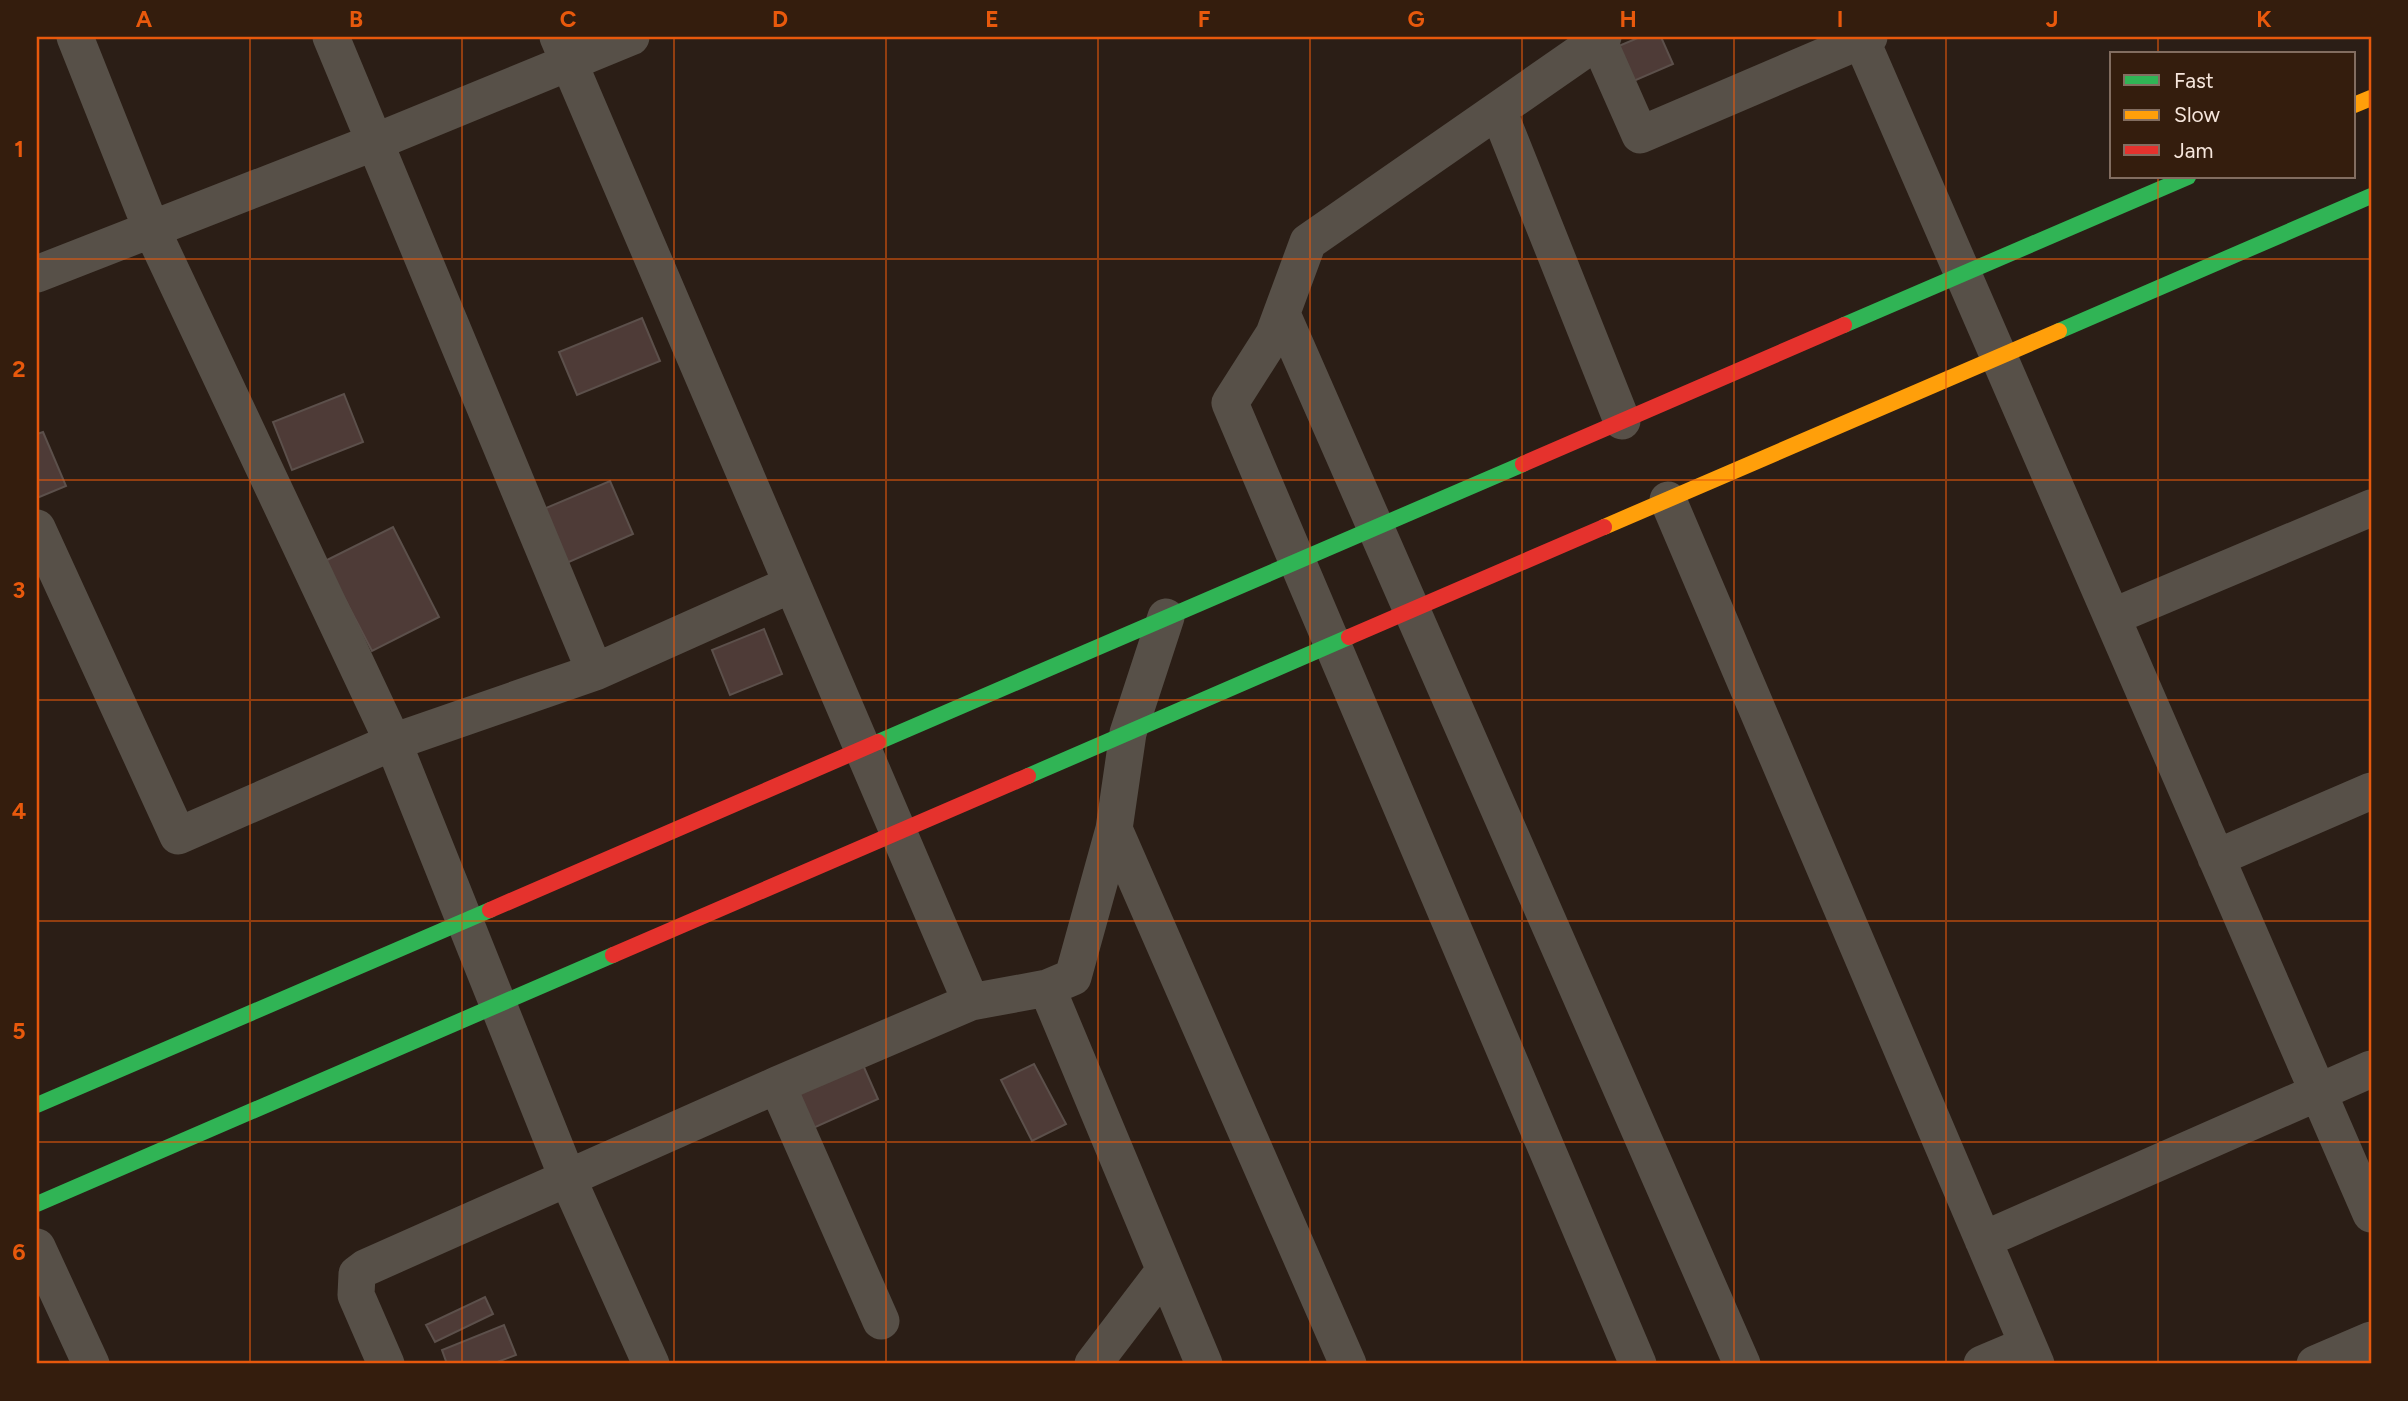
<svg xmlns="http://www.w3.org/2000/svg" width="2408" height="1401" viewBox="0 0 2408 1401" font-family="Figtree,sans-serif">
	<rect width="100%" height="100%" fill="#2b1e16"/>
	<path fill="#4e3b37" stroke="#5c504b" stroke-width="2" d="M1640,37H1661L1673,64L1629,83L1614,48Z
		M642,318L660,361L577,395L559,352Z
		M344,394L363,442L292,470L273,422Z
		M43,432L66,486L37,498V434Z
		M610,481L633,534L562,565L539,511Z
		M393,527L439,617L372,651L325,561Z
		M764,629L782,674L730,695L712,650Z
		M1034,1064L1066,1124L1032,1141L1001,1080Z
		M863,1065L878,1099L811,1129L795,1094Z
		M485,1297L493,1314L435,1342L426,1325Z
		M504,1325L516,1355L492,1364H447L442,1350Z"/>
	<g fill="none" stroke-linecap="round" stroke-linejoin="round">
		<path stroke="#575048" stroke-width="37" d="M75,37L151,228L393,742L568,1179L651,1364
			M331,37L595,672
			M558,37L971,1002
			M1603,37L1308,242L1274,334L1230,403L1638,1364
			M1860,37L2371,1214
			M1598,40L1640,135L1869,37
			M1498,110L1622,421
			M37,274L375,142L631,37
			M1282,314L1742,1364
			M1668,500L2036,1364
			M37,528L178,836L393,742L595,672L792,584
			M2112,617L2371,508
			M1114,829L1348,1364
			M2216,858L2371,791
			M1047,988L1204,1364
			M777,1085L881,1321
			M1983,1240L2371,1069
			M37,1247L91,1364
			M386,1364L356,1295L357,1274L365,1268L777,1085L971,1002L1047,988L1073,977L1114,829L1128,733L1166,617
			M1093,1364L1164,1271
			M1982,1364L2027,1345
			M2315,1364L2371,1340"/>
		<path stroke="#30b455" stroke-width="16" d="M1844,325L2188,177
			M2059,331L2371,196
			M878,742L1523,464
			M1028,776L1349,637
			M37,1105L490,910
			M37,1204L613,955"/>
		<path stroke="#ff9f0a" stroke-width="16" d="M2354,105L2371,98
			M1604,527L2059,331"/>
		<path stroke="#e5322d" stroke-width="16" d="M1523,464L1844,325
			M1349,637L1604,527
			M490,910L878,742
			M613,955L1028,776"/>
	</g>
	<path fill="none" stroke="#e8590c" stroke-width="2" stroke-opacity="0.55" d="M250,37V1364M462,37V1364M674,37V1364M886,37V1364M1098,37V1364M1310,37V1364M1522,37V1364M1734,37V1364M1946,37V1364M2158,37V54M2158,177V1364M37,259H2371M37,480H2371M37,700H2371M37,921H2371M37,1142H2371"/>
	<rect width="2408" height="1401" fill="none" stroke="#341d0d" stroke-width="77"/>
	<rect x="2110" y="52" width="245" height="126" fill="#341d0d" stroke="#826d60" stroke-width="2"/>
	<rect x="2124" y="75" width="35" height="10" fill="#30b455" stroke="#826d60" stroke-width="2"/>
	<text x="2174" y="88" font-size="21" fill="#f6e6dc">Fast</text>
	<rect x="2124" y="110" width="35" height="10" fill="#ff9f0a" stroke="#826d60" stroke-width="2"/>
	<text x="2174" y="122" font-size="21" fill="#f6e6dc">Slow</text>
	<rect x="2124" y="145" width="35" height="10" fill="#e5322d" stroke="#826d60" stroke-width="2"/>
	<text x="2174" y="158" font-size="21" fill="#f6e6dc">Jam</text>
	<rect x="38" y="38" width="2332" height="1324" fill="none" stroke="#e8590c" stroke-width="2.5"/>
	<g font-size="23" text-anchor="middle" font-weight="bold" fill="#e8590c">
		<text x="144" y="27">A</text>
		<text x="356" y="27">B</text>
		<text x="568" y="27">C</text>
		<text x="780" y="27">D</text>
		<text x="992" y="27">E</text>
		<text x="1204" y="27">F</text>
		<text x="1416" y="27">G</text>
		<text x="1628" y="27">H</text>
		<text x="1840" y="27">I</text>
		<text x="2052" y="27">J</text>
		<text x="2264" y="27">K</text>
		<text x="19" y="157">1</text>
		<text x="19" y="377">2</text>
		<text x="19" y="598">3</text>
		<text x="19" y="819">4</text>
		<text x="19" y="1039">5</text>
		<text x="19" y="1260">6</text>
	</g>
</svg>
